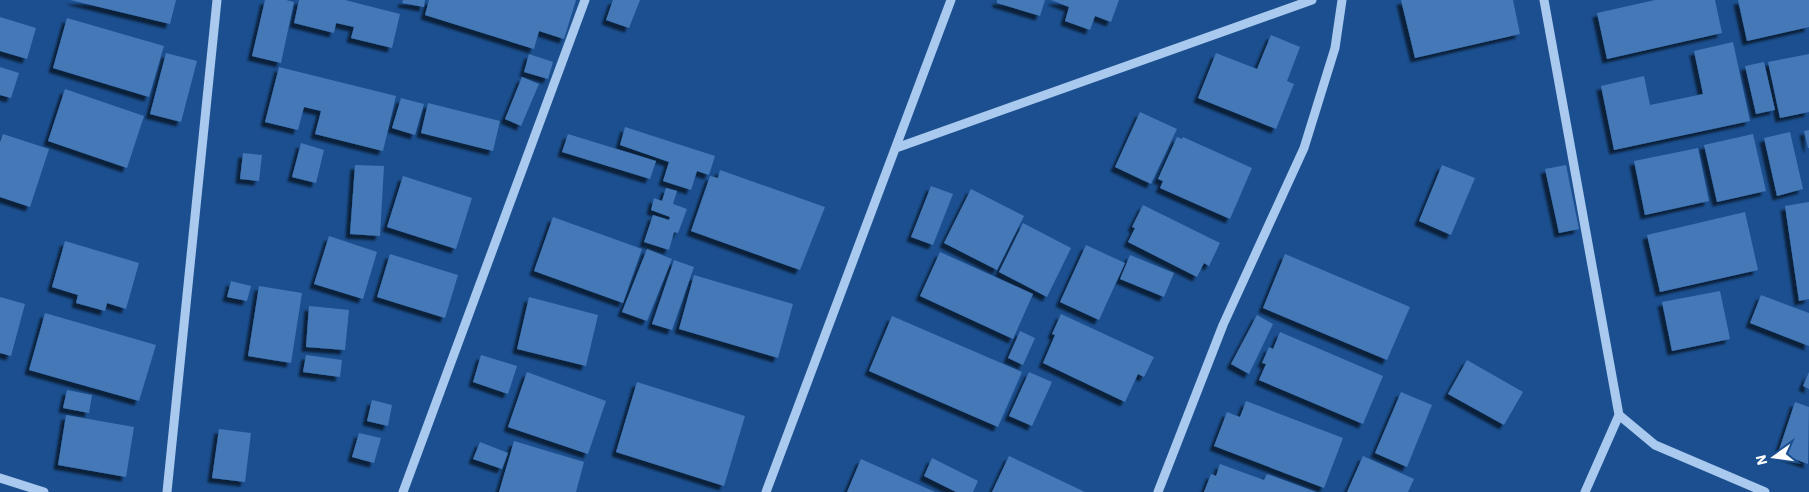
<svg xmlns="http://www.w3.org/2000/svg" width="1809" height="492" viewBox="0 0 1809 492" font-family="'IBM Plex Sans',sans-serif">
	<defs>
		<filter id="shadow"><feDropShadow dx="-4.5" dy="4.5" stdDeviation="1" flood-color="#0009"/></filter>
	</defs>
	<rect width="100%" height="100%" fill="#1b4f8f"/>
	<path fill="#4478b7" filter="url(#shadow)" d="M70,0H176L170,24Z
		M265,0H286L294,2L281,63L252,56Z
		M299,0H345L400,14L392,48L351,38L354,27L336,23L334,33L294,23Z
		M403,0H425L424,7L402,3Z
		M429,0H576L564,39L539,31L534,49L425,15Z
		M613,0H640L629,28L606,20Z
		M997,0H1045L1040,16L997,3Z
		M1051,0H1119L1111,22L1095,16L1090,30L1065,21L1069,7Z
		M1401,0H1513L1520,34L1415,58Z
		M1655,0H1715L1722,33L1607,59L1597,13Z
		M1738,0H1809V27L1747,41Z
		M0,17L36,28L27,59L0,51Z
		M67,18L164,46L149,97L53,68Z
		M1271,35L1300,47L1287,81L1294,84L1276,129L1198,98L1216,53L1257,69Z
		M1733,42L1750,121L1614,150L1601,86L1644,76L1650,105L1703,94L1694,51Z
		M166,53L197,61L181,122L150,114Z
		M529,54L553,62L548,79L524,72Z
		M1809,54V112L1780,118L1768,62Z
		M1764,62L1775,110L1756,114L1745,66Z
		M0,67L19,73L11,98L0,95Z
		M279,67L396,96L383,151L315,134L321,111L304,107L298,130L265,122Z
		M522,77L539,84L521,126L505,119Z
		M65,89L144,116L127,168L48,141Z
		M401,98L424,104L415,135L392,128Z
		M428,103L500,121L493,151L421,133Z
		M1140,112L1177,129L1151,184L1115,167Z
		M625,127L715,156L709,175L697,171L691,190L663,181L669,162L620,145Z
		M1809,130V148H1808L1804,131Z
		M1790,132L1803,189L1777,196L1764,138Z
		M3,134L49,149L30,207L0,197V142Z
		M568,134L656,161L650,179L562,152Z
		M1753,134L1766,191L1717,202L1704,145Z
		M1177,137L1182,139L1183,137L1252,168L1230,219L1160,188L1163,181L1158,179Z
		M301,143L324,150L316,183L292,177Z
		M1698,148L1709,201L1645,215L1634,161Z
		M243,153L262,155L259,181L240,179Z
		M355,165L384,166L380,236L350,234Z
		M1442,165L1475,178L1451,235L1419,221Z
		M1566,165L1579,229L1559,233L1545,169Z
		M720,170L825,207L800,270L691,231L710,176L718,178Z
		M403,176L472,198L456,249L387,227Z
		M931,186L953,194L933,245L911,237Z
		M666,188L677,191L673,204L687,209L678,233L674,232L669,250L644,242L653,215L669,220L670,217L651,210L654,198L662,201Z
		M971,189L1024,216L997,270L944,243Z
		M1809,202V299L1799,301L1785,206Z
		M1143,205L1220,243L1209,266L1204,263L1197,277L1128,242L1135,228L1132,227Z
		M1745,212L1758,270L1660,292L1647,235Z
		M553,217L642,249L623,303L534,271Z
		M1023,223L1071,248L1047,297L999,272Z
		M329,236L377,252L363,299L314,284Z
		M65,241L139,263L126,309L107,303L105,311L76,303L78,295L52,287Z
		M1086,245L1125,263L1099,320L1060,302Z
		M647,249L672,259L647,321L622,312Z
		M940,252L1033,294L1013,339L920,296Z
		M390,254L458,275L445,318L377,297Z
		M1285,254L1410,307L1387,360L1263,308Z
		M1130,255L1174,273L1164,297L1120,279Z
		M674,260L694,267L672,330L652,324Z
		M694,275L793,304L778,358L679,329Z
		M231,281L251,286L247,301L227,297Z
		M259,286L302,293L291,363L248,356Z
		M1720,291L1730,339L1672,351L1662,302Z
		M1761,295L1809,313V346L1750,323Z
		M0,297L25,304L11,356L0,353Z
		M529,297L598,315L586,366L517,349Z
		M309,306L349,310L345,350L306,347Z
		M45,313L156,345L139,401L29,370Z
		M1061,314L1154,357L1144,377L1138,374L1125,402L1043,363L1055,335L1052,334Z
		M1257,315L1273,324L1249,374L1231,364Z
		M892,316L1022,372L998,427L869,371Z
		M1020,331L1035,338L1023,365L1008,358Z
		M1280,332L1383,376L1363,424L1259,380L1266,364L1262,363L1269,347L1273,349Z
		M306,355L342,360L340,377L303,372Z
		M481,355L517,366L508,394L473,382Z
		M1467,360L1523,392L1504,425L1448,394Z
		M527,372L606,401L588,454L508,427Z
		M1029,372L1052,382L1032,426L1009,416Z
		M1809,372V389L1803,386Z
		M637,382L745,416L724,486L616,452Z
		M67,390L92,395L89,413L63,408Z
		M1401,392L1432,405L1407,467L1375,453Z
		M372,400L392,405L388,426L367,421Z
		M1246,401L1343,438L1324,488L1214,446L1227,412L1240,417Z
		M1795,402L1809,407L1808,464L1778,453Z
		M66,415L134,427L126,477L58,465Z
		M219,429L251,433L245,482L212,478Z
		M359,433L381,438L374,463L352,457Z
		M514,441L584,462L576,492H499Z
		M480,442L508,453L502,469L473,459Z
		M1009,456L1085,492H992Z
		M1363,456L1414,479L1408,492H1347Z
		M932,458L978,481L973,492H956L924,476Z
		M861,459L935,492H847Z
		M1220,464L1264,480L1267,474L1316,492H1204L1211,474L1216,476Z"/>
	<g fill="none" stroke-linecap="round" stroke-linejoin="round">
		<path stroke="#a9c9ee" stroke-width="9" d="M1544,0L1619,415L1655,445L1765,492
			M896,148L1312,0
			M0,478L44,492
			M167,492L217,0
			M403,492L585,0
			M766,492L951,0
			M1158,492L1223,325L1304,148L1335,48L1342,0
			M1585,492L1619,415"/>
	</g>
	<g transform="translate(1774 457) rotate(256)" stroke="#1b4f8f" stroke-width="4" paint-order="stroke">
	<path d="M0-4L9 19L0 12L-9 19Z" fill="#ffffff"/>
	<text y="-8" font-size="14" font-weight="bold" text-anchor="middle" fill="#ffffff">N</text>
	</g>
</svg>
